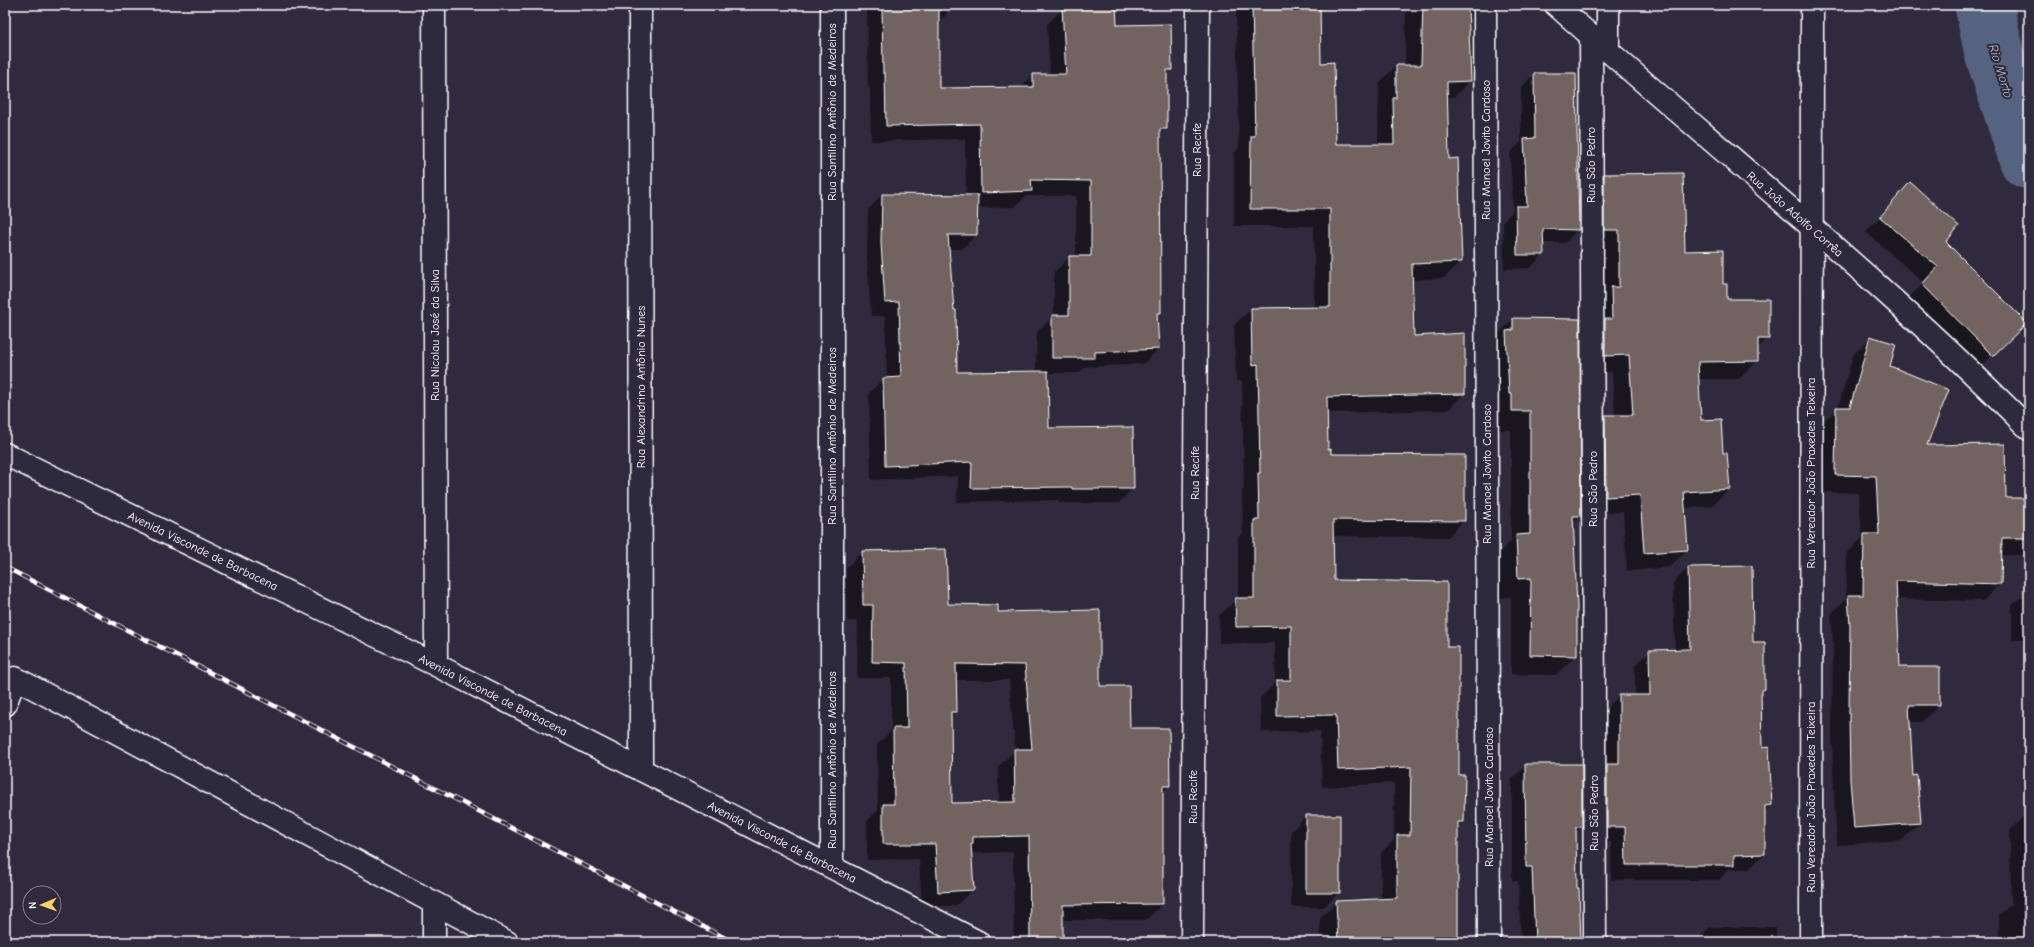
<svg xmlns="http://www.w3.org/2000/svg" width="2034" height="947" viewBox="0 0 2034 947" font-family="'Comic Neue',sans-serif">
	<rect width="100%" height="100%" fill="#2f2a3d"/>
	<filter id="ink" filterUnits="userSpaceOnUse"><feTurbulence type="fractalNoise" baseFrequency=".025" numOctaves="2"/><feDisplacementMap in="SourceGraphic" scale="8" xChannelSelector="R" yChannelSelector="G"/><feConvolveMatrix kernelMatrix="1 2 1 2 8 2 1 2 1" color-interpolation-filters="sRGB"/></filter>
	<g filter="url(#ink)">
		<path fill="#0007" fill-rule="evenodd" d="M867,5H947V14L938,22V90L1020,88L1033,75H1050L1047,24L1063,9L1116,26L1171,69L1166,75V128L1159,135L1160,313L1156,316L1158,349L1143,364L1085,367L1079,373H1047L1048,429L1133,488L1119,503H1059V500L957,502L958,476L871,480L869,393L883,379H887L885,316H871L867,258L868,210L882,195L966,196L965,139L871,141L870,88H868ZM1026,196H1076V257H1070L1054,272V316L1037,332L1036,372L956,373L948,249H962L976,235L977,208L1015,207Z
			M1236,5H1320V64L1335,145H1378L1379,83L1396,66H1405L1406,5H1472V18L1467,22L1470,80L1454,97H1446L1448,160L1461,262L1444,278L1411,280L1413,337L1464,394L1448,410L1326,413L1327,450L1330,455L1464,520L1448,537L1333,536V581L1446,648L1463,822L1457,828V942H1321L1320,918L1336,902L1381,900V853L1394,840V783L1322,787L1320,731L1261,732L1260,698L1275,683V643H1219V616L1236,599H1238V538L1243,533L1242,491L1244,489L1242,381H1236L1234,325L1251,309L1314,308V226H1234V153L1239,148Z
			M1534,74L1578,229L1565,243H1543V255L1530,268L1504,269L1503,221L1513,211L1510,153L1521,142V88Z
			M1605,175L1684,252L1722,285L1726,300L1768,338L1757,349V361L1739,379H1698L1700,421L1722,454L1729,489L1711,506L1684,508L1687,550L1669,567L1627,571L1623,512L1588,514V433L1606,416H1615L1612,372L1588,373L1587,193Z
			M1910,184L1945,242L2025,323L1978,370L1907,299L1924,283L1866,232Z
			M1513,319L1579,320L1580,516L1572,524L1576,655L1556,675L1511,674V597L1498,598L1496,556L1511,541V430H1493L1494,338Z
			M1871,337L1889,367L1926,446L2005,499H2029V555H2001L2000,584L1983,601L1896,599L1899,668L1939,705L1922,722H1909L1912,777L1920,823L1902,840L1837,845L1834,798L1832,731L1833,645L1831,614L1846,599L1847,553L1862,538L1859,493L1818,492L1819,425L1838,408L1853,355Z
			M862,552L947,605L997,613L1099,687L1169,786L1162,793V904L1146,920H1062V942H1014L1013,852L970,853L973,889L957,905L922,908L919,859L867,860V821L878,810L877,745L891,731V678H857L858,621H847L846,568ZM956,680H1009L1015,750L998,767L999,803L951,804L950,717L956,712Z
			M1751,567L1752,643L1764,689L1760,693L1761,749L1771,805L1764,812V854L1749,869H1729L1719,880H1611V842H1592L1604,711L1619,696H1635V666L1650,651L1675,650L1673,583L1688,568Z
			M2020,598H2029V640H2012V605Z
			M1526,765L1581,827L1575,833L1576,889L1580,942H1521L1518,881H1512V779Z
			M1306,816L1339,892L1324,907H1291V831Z
			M2023,817H2029V942H1999V916L2011,904L2010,830Z
			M1710,927H1776V942H1629L1631,940L1696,941Z"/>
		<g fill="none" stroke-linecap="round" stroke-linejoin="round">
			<path stroke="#566480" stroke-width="59" d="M1984,5L1994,53L2029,160"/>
		</g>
		<path fill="#726460" stroke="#fff" fill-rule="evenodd" d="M882,5H939V88L1033,87V74H1066L1062,8L1116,5L1117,25L1171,24L1172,70H1167V129H1160L1161,313H1157L1159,349L1095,352V358H1052V315H1069V256H1091V181L1031,180L1032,191L981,193L980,124L886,126L885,73H883Z
			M1252,5H1320L1321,63L1334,62L1336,144H1394L1393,98H1396V65H1421L1423,5H1468L1471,81L1447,82L1449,159L1458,158L1462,262L1412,264L1414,336L1465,333V394L1327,397L1328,449H1331V454L1465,455V521L1333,520L1334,580L1447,582V647H1459V775H1465L1464,822H1458V942H1338L1336,901L1397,898V835H1410L1411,767L1338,770L1336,715L1277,716V680H1291V626L1236,627L1235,598H1254V520H1259L1258,473H1260L1258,364L1252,365L1251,308L1330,307V209H1250L1251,136H1255Z
			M1534,73H1576L1579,230L1543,229L1544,255H1517L1516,206H1527L1524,139L1535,138Z
			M1683,173L1685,251L1723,250V284H1727V299H1769V339H1758V361L1698,362L1701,420L1721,419L1723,453H1727L1730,489L1684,492L1688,550L1644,553L1640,495L1606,497L1605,415H1633L1629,355L1605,356V319H1612L1611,287H1619V230H1604V174Z
			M1910,182L1959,226L1946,242L2027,323L1993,356L1922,284L1938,267L1880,217Z
			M882,194L978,195L977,235H948L954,310H956L957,372L1048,371L1049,428L1133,427L1134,489H1072V487L971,488L972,462L885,466L883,378L901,377L899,302L885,303L881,243Z
			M1513,318L1580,319L1581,516H1573L1577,606V656L1530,655L1531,578L1518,579L1516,535L1530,534V411H1512V394H1509L1506,331L1513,330Z
			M1870,336L1896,344L1890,366L1949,390L1927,445L2005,444L2006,498H2029V538H2002L2001,584L1896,581L1900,667H1940V705H1909L1913,776L1917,775L1921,823L1854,828L1850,780L1849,713L1850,627L1848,595H1863L1864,534H1879L1876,476L1835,475L1836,407H1850Z
			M946,549L948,604L998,605V612L1100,610V686H1129L1130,728H1169L1170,786H1163V904L1063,905V942H1030L1029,836L973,837V843L971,844L974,890L938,892L935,844H883V804H894L893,728H907L906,663L872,662L873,605H863L862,551ZM956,664L1025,665L1032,749H1014L1015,802L952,803L951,712H957Z
			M1752,566L1753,642H1765V689L1761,690L1762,748L1769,747L1772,805L1765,806V854L1734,855V865H1626L1625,827H1607V764H1619V695H1650L1649,650L1690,649L1688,567Z
			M1525,764H1582V827H1576L1577,888H1579L1581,942H1535L1532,867H1526Z
			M1306,815H1340V893H1306Z"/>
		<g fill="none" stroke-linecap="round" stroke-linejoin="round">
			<g stroke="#fff" stroke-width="25">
				<path id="minor" d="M434,5L436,665
					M640,5L641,770
					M832,5V867
					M1485,5L1489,942
					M1591,36L1595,942
					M1608,51V5
					M5,454L436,665L978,942
					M5,705L15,678L507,942
					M434,903V942
					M1811,942L1812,5"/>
			</g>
			<g stroke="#fff" stroke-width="25">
				<path id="tertiary" d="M1192,942L1198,5"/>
			</g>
			<g stroke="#fff" stroke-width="25">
				<path id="secondary" d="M1556,5C1714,146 1880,278 2029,429"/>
			</g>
			<use href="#minor" stroke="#2f2a3d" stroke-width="22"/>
			<use href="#tertiary" stroke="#2f2a3d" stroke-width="22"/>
			<use href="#secondary" stroke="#2f2a3d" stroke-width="22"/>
			<g stroke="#fff" stroke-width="4.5">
				<path id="rail" d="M5,567L733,942"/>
			</g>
			<use href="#rail" stroke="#2f2a3d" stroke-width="3" stroke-dasharray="9" stroke-linecap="butt"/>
		</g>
	</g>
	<g text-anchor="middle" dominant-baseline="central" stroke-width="4" stroke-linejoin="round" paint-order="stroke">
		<g font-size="12" fill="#fff" stroke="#2f2a3d">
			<text transform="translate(832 112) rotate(-90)">Rua Santilino Antônio de Medeiros</text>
			<text transform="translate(1197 150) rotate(-90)">Rua Recife</text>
			<text transform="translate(1486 150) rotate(-90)">Rua Manoel Jovito Cardoso</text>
			<text transform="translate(1591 165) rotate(-90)">Rua São Pedro</text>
			<text transform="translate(1795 214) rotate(41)">Rua João Adolfo Corrêa</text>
			<text transform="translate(435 335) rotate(-90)">Rua Nicolau José da Silva</text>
			<text transform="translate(641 387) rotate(-90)">Rua Alexandrino Antônio Nunes</text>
			<text transform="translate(832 436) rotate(-90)">Rua Santilino Antônio de Medeiros</text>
			<text transform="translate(1195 473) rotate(-90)">Rua Recife</text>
			<text transform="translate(1811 473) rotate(-90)">Rua Vereador João Praxedes Teixeira</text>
			<text transform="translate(1487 474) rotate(-90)">Rua Manoel Jovito Cardoso</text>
			<text transform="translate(1593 489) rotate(-90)">Rua São Pedro</text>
			<text transform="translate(203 551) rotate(26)">Avenida Visconde de Barbacena</text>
			<text transform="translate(493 695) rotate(27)">Avenida Visconde de Barbacena</text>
			<text transform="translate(832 760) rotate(-90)">Rua Santilino Antônio de Medeiros</text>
			<text transform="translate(1193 797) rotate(-90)">Rua Recife</text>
			<text transform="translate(1489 797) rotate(-90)">Rua Manoel Jovito Cardoso</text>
			<text transform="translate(1811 797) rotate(-90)">Rua Vereador João Praxedes Teixeira</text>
			<text transform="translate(1594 813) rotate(-90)">Rua São Pedro</text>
			<text transform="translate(782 842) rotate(27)">Avenida Visconde de Barbacena</text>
		</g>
		<g font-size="13" font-style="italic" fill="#b3b9c6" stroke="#2f2a3d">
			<text transform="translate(2001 71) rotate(73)">Rio Morto</text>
		</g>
	</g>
	<rect width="2034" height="947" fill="none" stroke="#2f2a3d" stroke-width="20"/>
	<rect x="10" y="10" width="2014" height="927" fill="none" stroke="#fff" stroke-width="1.5" filter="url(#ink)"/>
	<g transform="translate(42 905) rotate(268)"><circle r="19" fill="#2f2a3d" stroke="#827f8b"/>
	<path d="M0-3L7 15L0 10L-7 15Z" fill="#ffd166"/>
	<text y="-6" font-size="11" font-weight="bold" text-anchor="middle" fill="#ffffff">N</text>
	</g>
</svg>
